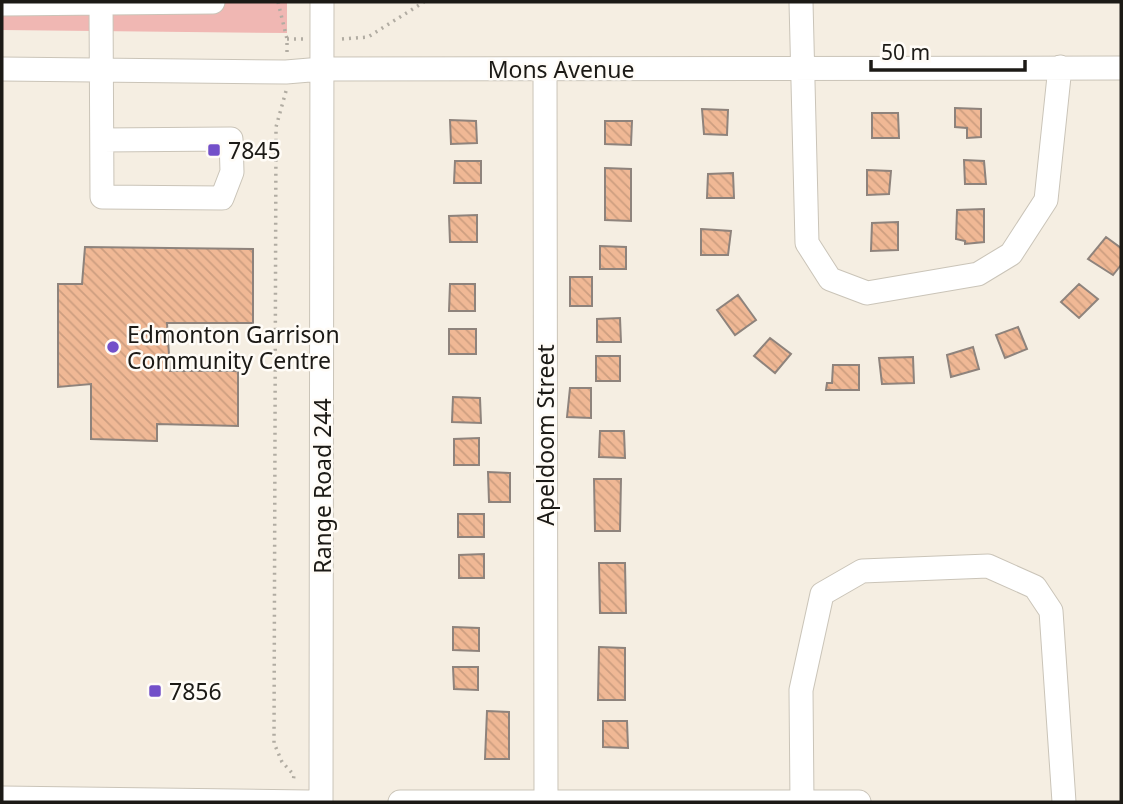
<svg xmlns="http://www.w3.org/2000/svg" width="1123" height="804" viewBox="0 0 1123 804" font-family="'Noto Sans',sans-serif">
	<defs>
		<pattern id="building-back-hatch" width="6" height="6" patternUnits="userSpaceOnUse" patternTransform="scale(1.75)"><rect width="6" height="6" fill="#f0b895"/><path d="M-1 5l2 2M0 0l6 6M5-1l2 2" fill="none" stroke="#cd9e80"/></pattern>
	</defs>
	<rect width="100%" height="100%" fill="#f5eee2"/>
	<path fill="#f0b7b3" d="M2,2H287V33L2,30Z"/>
	<path fill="url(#building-back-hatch)" stroke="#8e837c" stroke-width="2" d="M955,108L981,109V137L967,138V128L955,127Z
		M702,109L728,110L727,135L704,134Z
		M872,113H898L899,138H872Z
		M450,120L476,121L477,143L451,144Z
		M605,121H632L631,145L605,144Z
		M964,160L984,161L986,184H965Z
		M455,161H481V183H454Z
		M605,168L631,169V221L605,220Z
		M867,170L891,171L889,194L867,195Z
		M733,173L734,198H707L708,174Z
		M984,209V242L965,244V241L956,239L957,210Z
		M477,215V242H450L449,216Z
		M898,222V250L871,251L872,223Z
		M701,229L731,231L728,255H701Z
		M1106,237L1121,248V265L1113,275L1088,259Z
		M600,246L626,247V269H600Z
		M85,247L253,249V323H167L170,371H238V426L157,424V441L91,439V384L58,387V284H82Z
		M570,277H592V306H570Z
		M450,284H475V311H449Z
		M1079,284L1098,299L1079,318L1061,302Z
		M738,295L756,320L735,335L717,310Z
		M620,318L621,342H597V319Z
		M1018,327L1027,349L1005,358L996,335Z
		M449,329H476V354H449Z
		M770,338L791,354L775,373L754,356Z
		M973,347L979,369L951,377L947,355Z
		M596,356H620V381H596Z
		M913,357L914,383L882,384L879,358Z
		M833,365H859V390H826L827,383H832Z
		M570,388H591V418L567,417Z
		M453,397L480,398L481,423L452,422Z
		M600,431H624L625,458L599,457Z
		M479,438V465H454V439Z
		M488,472L510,473V502H489Z
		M594,479H621L620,531H595Z
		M458,514H484V537H458Z
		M484,554V578H459V555Z
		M599,563H625L626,613H600Z
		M453,627L479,628V651L453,650Z
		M599,647L625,648V700H598Z
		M453,667H478V690L454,689Z
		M487,711L509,712V759H485Z
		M603,721H627L628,748L603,747Z"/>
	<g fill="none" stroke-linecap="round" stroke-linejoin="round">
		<g stroke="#cac4b8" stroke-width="25">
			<path id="minor" d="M101,2L102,197L222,198L232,172L231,139L102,140
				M801,2L807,243L830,279L867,293L978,274L1011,254L1046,200L1060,67
				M2,4L213,2
				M2,69L286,72L322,69L1121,68
				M545,70L546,801
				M2,798L309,802
				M321,802L322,2
				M400,802H859
				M802,802L801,690L822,594L862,571L988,566L1035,587L1051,611L1064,802"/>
		</g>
		<path stroke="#b1aca2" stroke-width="3.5" stroke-dasharray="2 5" stroke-linecap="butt" d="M278,2L287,39V52
			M287,39H303
			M342,39L368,37L424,2
			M286,91L276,127L274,743L282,762L294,775L293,783"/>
		<use href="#minor" stroke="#fff" stroke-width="23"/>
	</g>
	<g fill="#7350c9" stroke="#fffcf7" stroke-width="2.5">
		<rect x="207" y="143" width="14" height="14" rx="3.5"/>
		<circle cx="113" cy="347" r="7"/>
		<rect x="148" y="684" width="14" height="14" rx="3.5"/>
	</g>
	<g text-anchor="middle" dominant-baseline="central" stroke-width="5" stroke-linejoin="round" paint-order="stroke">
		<g font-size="23" fill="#1c1a16" stroke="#fffcf7">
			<text x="561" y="69">Mons Avenue</text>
			<text transform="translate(545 435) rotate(-90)">Apeldoom Street</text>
			<text transform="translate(322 486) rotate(-90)">Range Road 244</text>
		</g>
		<g font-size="23" fill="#1c1a16" stroke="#fffcf7" text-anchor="start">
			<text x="228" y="150">7845</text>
			<text x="127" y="334">Edmonton Garrison<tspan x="127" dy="26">Community Centre</tspan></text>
			<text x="169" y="691">7856</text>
		</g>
	</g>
	<rect width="1123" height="804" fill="none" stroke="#1c1a16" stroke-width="7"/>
	<path d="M871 60v10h154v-10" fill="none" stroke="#1c1a16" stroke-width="3.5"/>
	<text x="881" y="60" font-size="21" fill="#1c1a16" stroke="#fffcf7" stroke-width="5" paint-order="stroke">50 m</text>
</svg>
